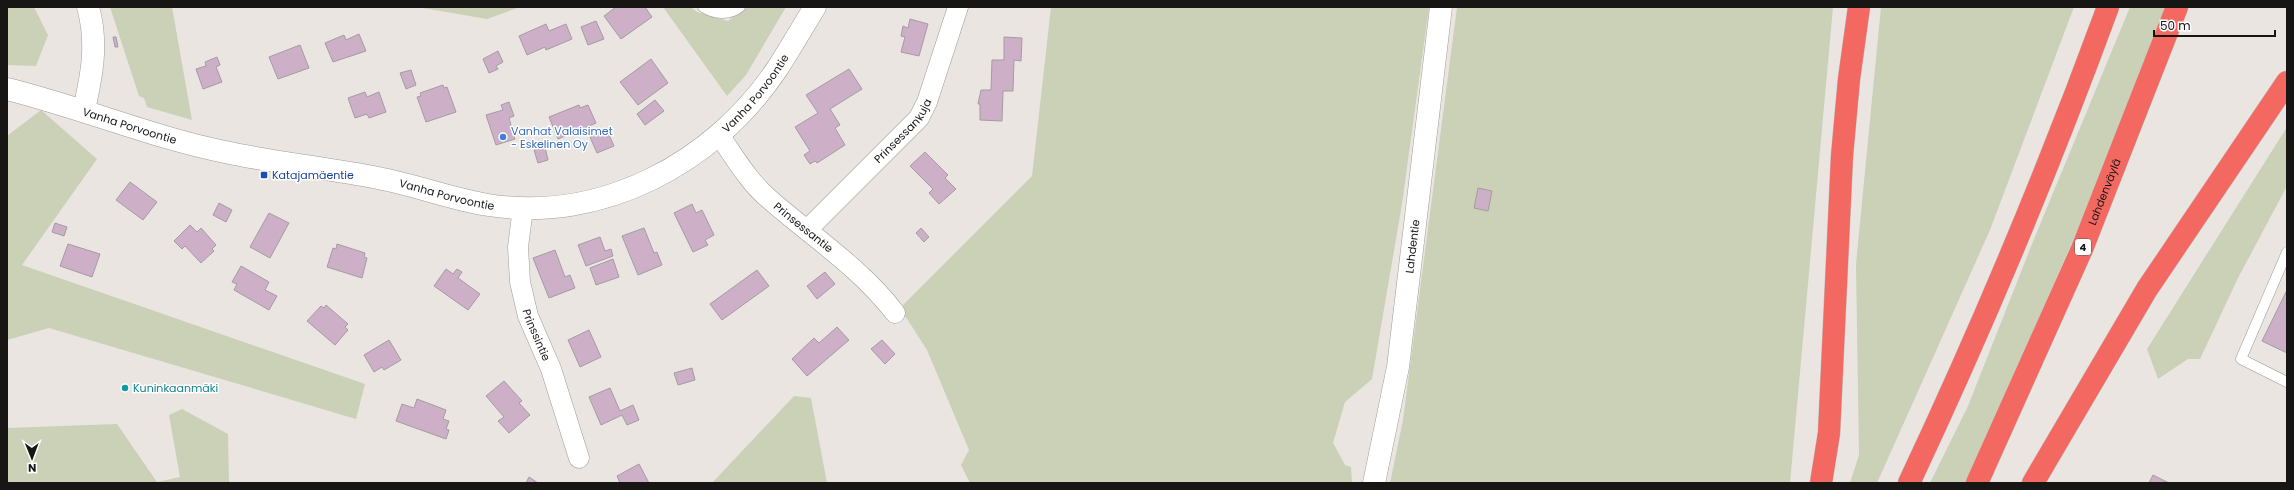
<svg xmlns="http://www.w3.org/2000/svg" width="2294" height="490" viewBox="0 0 2294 490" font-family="Poppins,sans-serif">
	<rect width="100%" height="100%" fill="#eae5e1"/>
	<path fill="#cad1b6" d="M7,7H34L48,35L36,66L7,65Z
		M110,7H172L192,120L147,107L144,98L139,96Z
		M417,7H520L487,19Z
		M663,7H691L697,12L728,21L747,7H786L746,75L727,96Z
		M1051,7H1429L1402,204L1372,379L1345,402L1333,443L1345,465L1351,467L1352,483H970L961,465L969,450L927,350L900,308L1032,176Z
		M1457,7H1833L1790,483H1390L1403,420Z
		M1881,7H2074L1990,230L1877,483H1850L1859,455L1856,264Z
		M2130,7H2165C2108,170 2035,326 1965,483H1930L1968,406L2034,239Z
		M41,110L97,159L22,265L365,384L356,419L49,328L7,340V136Z
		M2287,127V186L2238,278L2200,359H2188L2158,379L2147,349Z
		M794,396L811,398L827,483H712Z
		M182,409L228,434L229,483H7V428L117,424L157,482L180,477L169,415Z"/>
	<path fill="#ceafc8" stroke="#a29da1" d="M616,7H645L652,17L621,39L604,16Z
		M910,19L928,24L919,56L901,52L905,37L901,36L903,26L908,28Z
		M596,21L604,39L588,45L581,27Z
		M546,24L549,31L566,24L572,39L546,50L545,47L527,55L519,36Z
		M359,34L366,51L333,62L325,43L344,35L346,40Z
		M113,37H116L118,47H115Z
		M1004,37L1022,38L1021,61L1014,60L1013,91H1003L1002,121L980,120V104H978L981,90H991L992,60H1004Z
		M300,45L309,68L278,79L269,57Z
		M498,51L503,62L496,66L498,69L489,73L483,59Z
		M217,57L220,65L216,67L222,82L203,89L196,69L206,66L205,62Z
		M651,59L668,83L638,105L620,82Z
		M849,69L862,89L830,109L840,125L835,128L845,145L817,163L815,161L810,164L804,155L810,151L795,127L818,113L806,95Z
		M411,70L416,85L406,89L400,73Z
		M443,85L444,88L447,87L456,112L426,122L417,97L421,96L420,93Z
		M365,92L367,97L379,92L386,112L369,118L367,114L355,118L348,98Z
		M655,100L664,111L645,125L637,114Z
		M509,102L514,116L509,118L515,139L496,145L486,115L503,110L501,105Z
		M579,105L580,108L588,105L596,123L558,139L549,117Z
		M607,130L614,146L597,153L590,137Z
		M545,147L548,160L538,163L534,150Z
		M925,152L948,175L945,178L956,189L939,204L929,193L933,189L910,166Z
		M130,182L157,202L143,220L116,200Z
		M1478,188L1492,191L1488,211L1474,208Z
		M219,203L232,210L226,222L213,215Z
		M692,204L696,213L702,210L714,235L705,240L708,245L693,252L674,213Z
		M269,213L289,223L270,258L250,247Z
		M55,223L67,227L64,236L52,232Z
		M190,225L197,232L201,228L216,245L212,249L214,251L201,263L185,246L182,249L174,241Z
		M644,228L654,253L657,252L662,265L638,275L622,236Z
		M921,228L929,237L924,242L916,233Z
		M600,237L605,251L611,249L613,256L586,266L578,245Z
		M68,244L100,254L92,277L60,266Z
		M337,244L365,253L364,257L367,258L362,278L327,267L333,248L336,249Z
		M555,250L565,277L570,275L575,288L549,298L533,258Z
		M613,259L619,277L596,285L590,268Z
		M241,266L269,282L265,290L277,296L269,310L234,290L237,284L232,282Z
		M446,269L453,274L457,269L462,272L458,278L480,294L468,310L434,286Z
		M757,270L769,286L722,320L710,304Z
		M825,272L835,284L817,299L807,286Z
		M2287,290V353L2262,341Z
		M326,305L348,324L345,327L348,330L335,345L307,321L321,306L324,308Z
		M837,327L849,340L807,376L792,359L814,338L819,343Z
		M589,330L601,357L580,367L568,340Z
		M389,340L401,360L384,370L382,367L374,372L364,355Z
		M882,340L895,354L885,364L871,349Z
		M692,368L695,380L678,385L674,373Z
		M504,381L522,401L519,403L530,415L509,433L498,421L504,417L486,396Z
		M610,388L620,411L633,405L639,420L627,425L622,415L601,425L589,397Z
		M417,399L446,410L443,419L449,421L446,429L449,430L446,439L396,421L402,404L414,408Z
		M639,464L649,483H620L617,476Z
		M2153,475L2169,483H2149Z
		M529,477L538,483H526Z"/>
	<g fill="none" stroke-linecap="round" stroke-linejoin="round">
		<g stroke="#a09c98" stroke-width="11">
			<path id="lane" d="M703,7C714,14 729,16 740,7
				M2287,252L2241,359L2287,382"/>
		</g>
		<g stroke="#a09c98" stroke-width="21">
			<g id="street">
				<path id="s1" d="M719,135C734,156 748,181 768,198C811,236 860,267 895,313"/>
				<path id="s2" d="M523,208L518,247L520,282L528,316L551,369L579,458"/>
				<path id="s3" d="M808,229L919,118L927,102L958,7"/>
			</g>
		</g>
		<g stroke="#a09c98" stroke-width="23">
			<g id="secondary">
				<path id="s4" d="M7,89C80,107 151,137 225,152C276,163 327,168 378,178C415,185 451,199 488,205C602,223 714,163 777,69C790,49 802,28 815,7"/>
				<path d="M84,110C92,74 98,43 88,7"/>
				<path id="s5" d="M1374,483L1398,367L1441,7"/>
			</g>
		</g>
		<g stroke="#c3c2c2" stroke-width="23">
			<g id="highway">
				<path d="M1821,483L1829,433L1842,156L1849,79L1859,7"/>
				<path d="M1909,483C1982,328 2049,168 2108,7"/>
				<path id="s6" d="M1977,483L2082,249L2177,7"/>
				<path d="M2033,483L2147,289L2287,82"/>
			</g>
		</g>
		<use href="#lane" stroke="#fff" stroke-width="10"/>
		<use href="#street" stroke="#fff" stroke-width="20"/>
		<use href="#secondary" stroke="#fff" stroke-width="22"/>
		<use href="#highway" stroke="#f36860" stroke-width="22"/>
	</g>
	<circle fill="#3f7fe0" stroke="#fff" stroke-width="1.5" cx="503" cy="137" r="4"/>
	<rect fill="#1a4fb4" stroke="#fff" stroke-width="1.5" x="260" y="171" width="8" height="8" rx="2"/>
	<circle fill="#0f9aa8" stroke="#fff" stroke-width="1.5" cx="125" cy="388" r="4"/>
	<g text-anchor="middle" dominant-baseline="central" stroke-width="3" stroke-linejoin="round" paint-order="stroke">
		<rect fill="#fff" stroke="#5d5c5b" stroke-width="1" x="2075" y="239" width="16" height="16" rx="3"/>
		<g font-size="10" font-weight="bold" fill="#181615">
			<text x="2083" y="247">4</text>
		</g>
		<g font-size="11" fill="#181615" stroke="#fff">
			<text stroke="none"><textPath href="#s4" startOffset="800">Vanha Porvoontie</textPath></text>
			<text stroke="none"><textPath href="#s4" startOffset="128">Vanha Porvoontie</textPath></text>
			<text stroke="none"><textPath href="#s3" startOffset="137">Prinsessankuja</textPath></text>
			<text stroke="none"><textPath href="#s6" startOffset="318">Lahdenväylä</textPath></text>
			<text stroke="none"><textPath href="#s4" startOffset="453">Vanha Porvoontie</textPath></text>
			<text stroke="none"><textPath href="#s1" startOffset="126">Prinsessantie</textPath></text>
			<text stroke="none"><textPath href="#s5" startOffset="240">Lahdentie</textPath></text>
			<text stroke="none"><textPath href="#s2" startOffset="130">Prinssintie</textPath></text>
		</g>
		<g font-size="11" fill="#366cbe" stroke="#fff" text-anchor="start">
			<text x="511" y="131">Vanhat Valaisimet<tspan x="511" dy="13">- Eskelinen Oy</tspan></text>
		</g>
		<g font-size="11" fill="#164399" stroke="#fff" text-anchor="start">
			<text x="272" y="175">Katajamäentie</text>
		</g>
		<g font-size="11" fill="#0d838f" stroke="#fff" text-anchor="start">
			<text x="133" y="388">Kuninkaanmäki</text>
		</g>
	</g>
	<rect width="2294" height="490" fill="none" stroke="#181615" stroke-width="16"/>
	<g transform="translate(32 458) rotate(179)" stroke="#ffffff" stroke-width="3" paint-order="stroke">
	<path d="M0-3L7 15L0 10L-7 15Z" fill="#181615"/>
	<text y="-6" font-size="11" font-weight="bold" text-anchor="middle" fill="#181615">N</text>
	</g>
	<path d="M2154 30v6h121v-6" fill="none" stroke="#181615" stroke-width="2"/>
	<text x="2160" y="30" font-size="12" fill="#181615" stroke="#ffffff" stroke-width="3" paint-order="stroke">50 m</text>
</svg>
